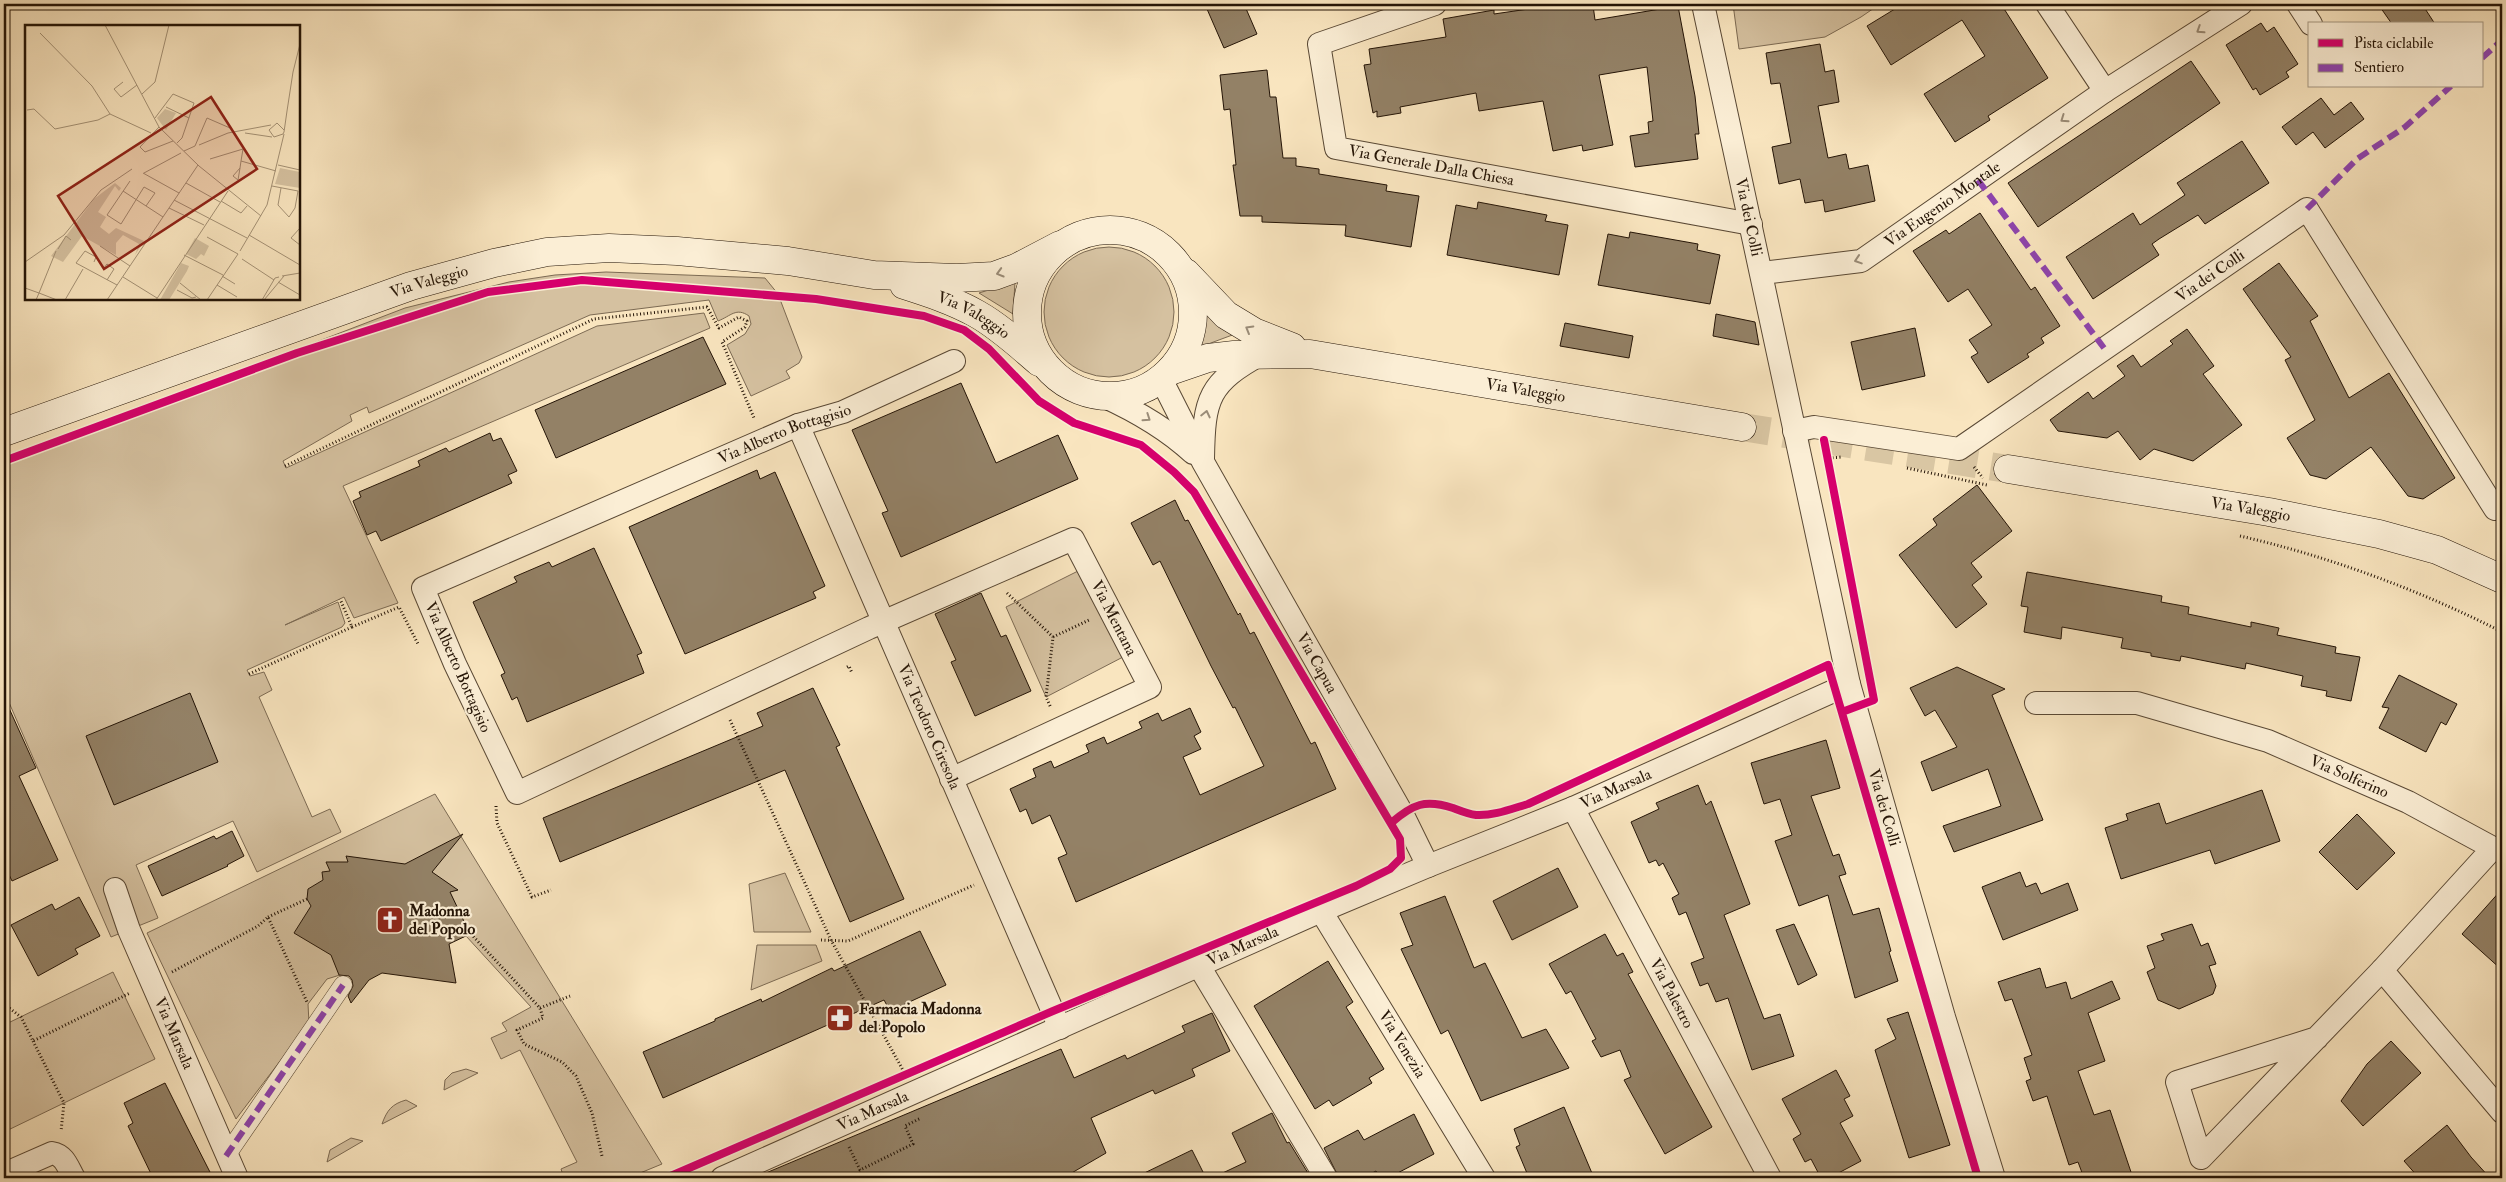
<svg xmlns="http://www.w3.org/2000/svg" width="2506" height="1182" viewBox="0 0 2506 1182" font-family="'IM FELL Double Pica',serif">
	<rect width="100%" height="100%" fill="#f9e5bf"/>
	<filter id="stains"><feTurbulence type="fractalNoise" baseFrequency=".004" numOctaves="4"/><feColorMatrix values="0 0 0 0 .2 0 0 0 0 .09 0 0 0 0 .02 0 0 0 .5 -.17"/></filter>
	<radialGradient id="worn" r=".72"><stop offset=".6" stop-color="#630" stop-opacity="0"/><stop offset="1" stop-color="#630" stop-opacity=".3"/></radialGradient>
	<path fill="#d5c1a0" stroke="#7c6a53" d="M1733,4H1880L1861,17L1825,37L1739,49Z
		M1044 312a65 65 0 1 1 130 0a65 65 0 1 1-130 0Z
		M606,272L765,278L778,294L802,357L799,363L786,371L790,378L751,396L727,345L745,334L751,324L749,316C736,307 731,316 718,321L709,300L590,315L369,413L367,407L350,415L352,421L283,461L286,468L597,326L704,313L710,328L343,486L398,603L354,618L344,597L285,625L338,602L345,623L342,627L247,670L250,676L264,672L272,690L259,697L312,817L330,809L341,832L257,872L233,821L136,865L158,918L111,937L4,691V459L105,423L405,308L509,282L555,275Z
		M1015,282L1013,314L979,293Z
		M1205,313L1235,334L1200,347Z
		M1080,570L1123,657L1046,697L1006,607Z
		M435,794L662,1164L628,1178H564L561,1169L577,1162L520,1050L501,1059L491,1038L507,1031L502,1023L531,1007L466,936L327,979L308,1004L309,1023L236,1119L147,933Z
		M785,873L811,932H754L749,884Z
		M757,945H816L822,961L751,990Z
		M113,972L155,1059L4,1132V1025Z
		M466,1069L478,1073L444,1090L445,1080L452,1073Z
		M406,1100L417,1106L382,1124C387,1110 392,1104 406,1100Z
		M351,1138L363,1141L327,1162L330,1150Z"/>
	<path fill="#938166" stroke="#241406" d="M1219,4H1244L1257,34L1224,48L1207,9Z
		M1563,4L1564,9L1593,5L1595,20L1678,6L1695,96L1699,134H1695L1698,159L1635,167L1630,136L1649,133L1648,122L1653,121L1647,67L1599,75L1613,145L1583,151L1582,145L1553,151L1543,101L1479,111L1476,93L1400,107L1401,113L1377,117V111L1373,113L1364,65L1371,64L1369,49L1446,37L1443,19L1494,10V14Z
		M1903,4H2001L2048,78L1988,116L1990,120L1955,142L1924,94L1985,56L1962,20L1891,65L1867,26Z
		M2378,4H2422L2435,24H2392Z
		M2261,23L2267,32L2274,27L2298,64L2286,72L2289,77L2260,95L2256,88L2253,90L2226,45Z
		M1820,44L1825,72L1834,70L1839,102L1818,106L1828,158L1846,154L1849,169L1868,165L1875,201L1825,212L1823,200L1805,203L1800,179L1779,184L1772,147L1791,143L1780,83L1771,84L1766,53Z
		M2191,61L2220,103L2038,227L2008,183Z
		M1267,70L1270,97H1276L1283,158H1296V166L1319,169V174L1387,185L1386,191L1419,196L1411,247L1345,236L1346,225L1262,222V216H1240L1233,165H1236L1230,109L1224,110L1220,75Z
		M2321,98L2334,115L2351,102L2364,119L2325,148L2313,132L2296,145L2282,127Z
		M2242,141L2269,183L2205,224L2198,215L2159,239L2152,244L2159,255L2093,299L2066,257L2133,213L2140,225L2185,195L2177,183Z
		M1478,202L1547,215L1545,221L1568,225L1559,275L1447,255L1456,205L1477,209Z
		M1980,213L2031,290L2035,287L2060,326L2041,338L2044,343L2027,354L2029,357L1988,383L1971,357L1978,353L1969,340L1992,325L1968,289L1948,302L1913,251L1946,230L1949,234Z
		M1630,232L1698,244L1697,250L1720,255L1710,304L1598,285L1608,234L1629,238Z
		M2279,263L2318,316L2310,321L2349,398L2389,373L2455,478L2423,499L2408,496L2371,447L2326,479L2310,475L2287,438L2315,420L2285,360L2291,357L2243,289Z
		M1716,314L1755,322L1759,345L1713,336Z
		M1565,323L1633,336L1629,358L1560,346Z
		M1915,328L1925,376L1862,390L1851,342Z
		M2187,329L2214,366L2203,374L2242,425L2193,461L2154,449L2140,460L2118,431L2107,438L2058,431L2050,420L2088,392L2093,399L2125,376L2117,366L2133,355L2141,367L2173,344L2170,341Z
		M703,337L726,384L556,458L535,410Z
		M961,383L996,463L1058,435L1078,479L901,557L882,513L888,511L852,430Z
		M490,433L493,441L501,438L517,471L508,475L512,483L381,541L376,531L367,535L353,501L361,497L359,492L420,466L418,461L446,448L449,452Z
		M757,470L760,479L775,472L825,586L813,592L816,598L685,654L629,527Z
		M1977,485L2012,531L1971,563L1982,577L1972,585L1987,604L1956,628L1899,555L1937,525L1933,519Z
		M1175,500L1185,521L1188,520L1238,615L1240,613L1250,634L1254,632L1311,744L1315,742L1336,789L1076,902L1058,858L1067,854L1050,815L1032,824L1026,809L1020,812L1010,789L1036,777L1033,769L1051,761L1054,768L1089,752L1086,745L1104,737L1107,744L1142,728L1139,722L1158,713L1162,721L1190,708L1201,732L1194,736L1201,749L1183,757L1200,795L1264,766L1235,707L1233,708L1211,666L1160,561L1153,565L1131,523Z
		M594,548L642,653L637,655L644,673L527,722L517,697L512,700L501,675L505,673L473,602L517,582L514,577L549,562L552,567Z
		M2027,572L2162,596L2161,602L2189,607L2188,614L2251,627V622L2279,628L2277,635L2336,647L2335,653L2360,657L2351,701L2326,696L2327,691L2301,686L2303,676L2246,663L2245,669L2181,656L2180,661L2151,656V653L2121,648L2123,638L2062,627L2061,639L2024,632L2028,607L2021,606Z
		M981,593L1001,637L1006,635L1031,691L975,716L951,662L956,660L935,614Z
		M1957,667L2005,689L1992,695L2043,820L1954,852L1943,826L2001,806L1988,769L1932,791L1921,762L1957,747L1935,710L1925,716L1910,688Z
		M2399,675L2457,704L2446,725L2441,722L2426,752L2379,728L2389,708L2382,707Z
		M813,688L840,745L836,747L904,899L850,922L785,770L560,862L543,818L763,726L757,713Z
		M190,693L218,762L114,805L86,736Z
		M4,697L36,768L19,776L58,860L12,881L4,864Z
		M1826,740L1840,788L1811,796L1833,856L1839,854L1846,874L1839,876L1853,915L1879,908L1891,951L1889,952L1898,981L1855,998L1828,895L1799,906L1775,841L1792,835L1780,799L1764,804L1751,763Z
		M1698,785L1706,805L1711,801L1750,904L1724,915L1764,1019L1780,1014L1794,1056L1752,1070L1728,998L1716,1002L1708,983L1700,986L1691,963L1704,958L1686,912L1679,915L1672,898L1679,894L1663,863L1659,866L1656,860L1649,863L1631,822L1659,809L1656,803Z
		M2262,790L2280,841L2215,864L2210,850L2121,879L2105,828L2128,820L2126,814L2159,803L2166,824Z
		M2357,814L2395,853L2357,890L2319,852Z
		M232,831L244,856L227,865L228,866L162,896L148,866L214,836L216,839Z
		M463,834L432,872L458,890L450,892L470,934L449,944L456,983L382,973L369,980L351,1003L348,996L353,986L352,980L349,976L339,975L331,955L294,933L311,906L307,899L308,889L323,880L322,872L330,871L326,862H348L346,856L405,864Z
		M1558,868L1578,907L1512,940L1493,901Z
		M2020,872L2026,887L2036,883L2041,894L2068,883L2078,910L2003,940L1982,887Z
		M2502,889V970L2462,934Z
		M1445,896L1474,968L1485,963L1522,1038L1546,1029L1569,1068L1481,1101L1448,1030L1441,1034L1401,949L1413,945L1400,913Z
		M79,897L100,936L75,949L78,954L38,976L11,925L52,904L55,910Z
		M1794,924L1817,975L1798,985L1776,930Z
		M2192,924L2201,946L2208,943L2216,964L2209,966L2216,986L2213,994L2179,1009L2158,1000L2147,972L2155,968L2147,946L2164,940L2161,934Z
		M920,931L946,985L890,1011L884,1000L663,1098L643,1052L715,1021V1019L761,999L762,1002L832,968L834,971Z
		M1605,934L1617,956L1623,953L1633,972L1628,974L1712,1127L1665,1154L1624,1080L1631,1077L1620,1050L1601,1057L1592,1041L1596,1039L1571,991L1566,994L1549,964Z
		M1328,961L1353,1002L1346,1007L1384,1069L1369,1078L1372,1083L1333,1106L1329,1100L1315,1109L1254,1006Z
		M2040,968L2046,988L2066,982L2071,999L2112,981L2120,999L2088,1013L2105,1061L2078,1071L2094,1115L2110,1110L2133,1178H2084L2078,1162L2069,1165L2047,1096L2033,1101L2026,1081L2031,1079L2024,1058L2032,1055L2012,999L2005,1001L1998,982Z
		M1908,1012L1950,1145L1909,1158L1875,1050L1896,1039L1887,1019Z
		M1212,1013L1230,1051L1192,1069L1195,1076L1155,1094L1153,1090L1091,1118L1106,1153L1063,1178H754L1061,1049L1074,1078L1125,1055L1127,1059L1185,1032L1182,1026Z
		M2391,1041L2421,1073L2363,1126L2341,1101L2367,1064Z
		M1836,1070L1850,1096L1844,1099L1853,1116L1840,1123L1861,1161L1829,1178H1821L1811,1159L1805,1162L1793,1139L1801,1134L1782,1099Z
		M165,1083L185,1123L213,1178H153L128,1126L133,1123L124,1103Z
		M1564,1107L1594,1178H1529L1516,1147L1520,1145L1514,1129Z
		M1272,1113L1287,1143L1289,1142L1311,1178H1212L1246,1162L1232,1133Z
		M1414,1114L1434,1154L1388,1178H1380L1376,1171L1363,1178H1339L1324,1148L1358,1130L1364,1140Z
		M2447,1125L2471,1157L2490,1178H2419L2404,1161Z
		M1192,1150L1206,1178H1134Z"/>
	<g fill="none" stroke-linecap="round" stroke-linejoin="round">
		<path stroke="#d9c6a3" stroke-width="28" stroke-dasharray="28 14" stroke-linecap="butt" d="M1742,427L2008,469"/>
		<g stroke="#594834" stroke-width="19">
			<path id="pedestrian" d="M226,1156L343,985"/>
		</g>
		<g stroke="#594834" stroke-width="24">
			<g id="minor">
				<path id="s1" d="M1435,4L1319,44L1336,148L1751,224"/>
				<path id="s2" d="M1703,4L1849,684L1944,1017L1994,1178"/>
				<path d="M2047,4L2105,91"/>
				<path d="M2298,4L2311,24"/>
				<path id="s3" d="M1762,273L1861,261L2105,91L2241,4"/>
				<path id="s4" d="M1161,379L1203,462L1402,813L1428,866"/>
				<path d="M1103,396C1136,411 1166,428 1193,453"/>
				<path id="s5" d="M798,425L1060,1028"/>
				<path id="s6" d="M1794,431L1814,427L1959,449L2307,209L2495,509"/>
				<path d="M1203,459C1204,398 1208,383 1263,353"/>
				<path id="s7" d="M2036,703H2137L2268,741L2408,802L2493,848L2382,970L2502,1112"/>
				<path id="s8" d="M951,779L1150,687L1073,539L869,628L517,793L455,664L423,588L798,425L843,412L954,361"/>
				<path id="s9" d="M1573,808L1770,1178"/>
				<path id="s10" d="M115,889L129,930L237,1178"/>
				<path id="s11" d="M1321,911L1484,1178"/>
				<path d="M1199,966L1326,1178"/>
				<path d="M2317,1038L2177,1082L2201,1158L2382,970"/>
				<path d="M4,1174L52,1153C65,1155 68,1168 74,1178"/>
				<path id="s12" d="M722,1178L1321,911L1428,866L1573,808L1849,684"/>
			</g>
		</g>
		<g stroke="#241406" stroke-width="29">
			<g id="secondary">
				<circle cx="1110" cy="313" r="83"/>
				<path d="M1186,273L1226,315L1254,332L1292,347"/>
				<path id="s13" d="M904,285C929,293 954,301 977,314C1000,327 1019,345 1039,362"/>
				<path id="s14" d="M1170,371L1208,358L1234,355L1310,354L1742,427"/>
				<path id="s15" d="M4,432L411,286L494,263L547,252L609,248L677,251L788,261L874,275L957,278L994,276L1016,268L1060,245"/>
				<path id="s16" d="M2008,469L2269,512L2379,534L2437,550L2502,579"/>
			</g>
		</g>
		<path stroke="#241406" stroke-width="3" stroke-dasharray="1 2.5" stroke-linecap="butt" d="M1829,458L1842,457
			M285,466L594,319L707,307L719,328L739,317L747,321L745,327L722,342L754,418
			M1974,467L1983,478
			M1907,468L1987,485
			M2240,536C2328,556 2422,591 2502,632
			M1007,593L1053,637L1046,697L1051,708
			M352,627L399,607L418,644
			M1053,637L1089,620
			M847,667L849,666L852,673
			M249,674L352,627L340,599
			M730,720L831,940L904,1072
			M496,806L497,823L532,897L551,890
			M268,917L307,899
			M471,934L540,1008L543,1018L517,1030L524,1044L562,1062L576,1076L592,1113L602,1156
			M821,940L848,941L974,885
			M172,972L258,926L268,917L307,1002
			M4,1004L21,1017L33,1041L130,993
			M540,1008L570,996
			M33,1041L64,1103L61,1131
			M849,1147L860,1170L913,1144L905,1126L921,1118"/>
		<use href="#pedestrian" stroke="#fbeed5" stroke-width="18"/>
		<use href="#minor" stroke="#fbeed5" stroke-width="22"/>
		<use href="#secondary" stroke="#fbeed5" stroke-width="28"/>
		<path stroke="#8e44ad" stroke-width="6" stroke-dasharray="12 6" stroke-linecap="butt" d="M2482,58L2502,40
			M1978,180L2104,348
			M2307,209L2357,159L2405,127L2451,86
			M226,1156L343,985"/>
		<g stroke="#fbeed5" stroke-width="11">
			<path id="cycleway" d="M1824,440L1874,700L1842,712
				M4,461L297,353L488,292L582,280L816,299L924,316L964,330L989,349L1039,401L1074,423L1141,445L1174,472L1194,492L1400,839L1401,858L1390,869L1356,886L1053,1011L666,1178
				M1391,823C1413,804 1425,799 1453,808C1461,811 1468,814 1476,815C1494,816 1511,809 1528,804L1828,665L1978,1178"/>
		</g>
		<use href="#cycleway" stroke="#d6006c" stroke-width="8"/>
	</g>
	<defs><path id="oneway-chevron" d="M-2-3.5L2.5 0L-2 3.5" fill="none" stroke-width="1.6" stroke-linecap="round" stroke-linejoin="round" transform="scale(1.25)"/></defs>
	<g stroke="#9a8c78">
		<use href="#oneway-chevron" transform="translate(2200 30) rotate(147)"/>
		<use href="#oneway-chevron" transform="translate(2064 119) rotate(145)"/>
		<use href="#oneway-chevron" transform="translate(1858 260) rotate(162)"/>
		<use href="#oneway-chevron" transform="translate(1000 273) rotate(164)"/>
		<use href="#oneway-chevron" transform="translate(1249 329) rotate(-150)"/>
		<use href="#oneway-chevron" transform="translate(1206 414) rotate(-77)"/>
		<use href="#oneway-chevron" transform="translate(1147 418) rotate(34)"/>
	</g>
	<defs>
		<g id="church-square" transform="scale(1.4375)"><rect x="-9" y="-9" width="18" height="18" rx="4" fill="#8f2418" stroke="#fbeed5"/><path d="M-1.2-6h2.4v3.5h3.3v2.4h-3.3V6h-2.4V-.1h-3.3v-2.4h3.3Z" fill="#fff"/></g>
		<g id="pharmacy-square" transform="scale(1.4375)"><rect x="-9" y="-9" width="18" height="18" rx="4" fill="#8f2418" stroke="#fbeed5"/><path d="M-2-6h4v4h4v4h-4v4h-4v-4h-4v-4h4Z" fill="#fff"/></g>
	</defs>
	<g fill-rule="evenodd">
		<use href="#church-square" x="390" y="920"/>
		<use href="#pharmacy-square" x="840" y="1018"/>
	</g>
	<g text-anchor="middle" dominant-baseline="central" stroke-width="4.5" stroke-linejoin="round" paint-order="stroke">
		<g font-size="16" fill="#241406" stroke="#fbeed5">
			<text stroke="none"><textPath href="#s1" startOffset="325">Via Generale Dalla Chiesa</textPath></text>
			<text stroke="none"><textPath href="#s3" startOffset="199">Via Eugenio Montale</textPath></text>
			<text stroke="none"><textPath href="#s2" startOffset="218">Via dei Colli</textPath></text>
			<text stroke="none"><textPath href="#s6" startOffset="472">Via dei Colli</textPath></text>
			<text stroke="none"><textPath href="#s15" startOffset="451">Via Valeggio</textPath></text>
			<text stroke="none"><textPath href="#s13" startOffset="76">Via Valeggio</textPath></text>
			<text stroke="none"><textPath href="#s14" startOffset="361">Via Valeggio</textPath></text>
			<text stroke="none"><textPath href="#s8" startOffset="1616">Via Alberto Bottagisio</textPath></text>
			<text stroke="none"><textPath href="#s16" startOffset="246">Via Valeggio</textPath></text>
			<text transform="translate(1114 618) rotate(63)">Via Mentana</text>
			<text stroke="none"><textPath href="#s4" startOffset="324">Via Capua</textPath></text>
			<text transform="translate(458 667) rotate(66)">Via Alberto Bottagisio</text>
			<text stroke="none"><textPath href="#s5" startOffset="329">Via Teodoro Ciresola</textPath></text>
			<text stroke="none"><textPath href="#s7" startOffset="326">Via Solferino</textPath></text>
			<text stroke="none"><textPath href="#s12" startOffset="975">Via Marsala</textPath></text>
			<text stroke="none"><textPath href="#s2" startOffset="824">Via dei Colli</textPath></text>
			<text stroke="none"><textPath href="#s12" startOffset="570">Via Marsala</textPath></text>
			<text stroke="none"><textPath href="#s9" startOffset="210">Via Palestro</textPath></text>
			<text stroke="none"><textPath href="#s10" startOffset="156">Via Marsala</textPath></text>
			<text stroke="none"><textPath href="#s11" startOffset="156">Via Venezia</textPath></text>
			<text stroke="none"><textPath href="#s12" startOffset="165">Via Marsala</textPath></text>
		</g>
		<g font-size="16" font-weight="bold" fill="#241406" stroke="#fbeed5" text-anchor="start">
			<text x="409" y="911">Madonna<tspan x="409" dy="18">del Popolo</tspan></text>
			<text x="859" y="1009">Farmacia Madonna<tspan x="859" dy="18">del Popolo</tspan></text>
		</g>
	</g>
	<g transform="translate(25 25)">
		<rect width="275" height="275" fill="#f9e5bf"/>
		<path d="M140,84L151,88L141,105L132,93ZM255,143L275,147V163L250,159ZM90,158L96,163L94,166L90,161L73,187L81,192L75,202L84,209L91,203L119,216L110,230L114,219L98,210L91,218V230L57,211L38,237L26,231L69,174ZM170,213L184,221L179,231L176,229L171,234L161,229ZM156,238L164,241L162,246L144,275H135Z" fill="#d5c1a0"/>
		<path fill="none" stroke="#a49175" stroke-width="1" d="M80,0L134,102L174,141L236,191M15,8L67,61L85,89L126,108M98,57L89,64L96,72L112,60M117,69L130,57L144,0M141,82L164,93M2,85L9,84L30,104L73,95L85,89M130,93L148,69L169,78L157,113L152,118M134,102L115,122L120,127L148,116M259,105L252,98L244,105L249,112L258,109L259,107L262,86L268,47L275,19M220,108L247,112M174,120L203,108L246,100M159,126L170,121L182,93L205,103M185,134L218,124L216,136L251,146M253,140L275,145M215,143L208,151L213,155L215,143L216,136M118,148L154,168M119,148L156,128M105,156L82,190L96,199L119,162L130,168L121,181M161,158L195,177M247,161L273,166M256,163L253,180L264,192L270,183L273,166M98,166L138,192M149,175L222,213M196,176L216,188L222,181M144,183L179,200M275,203L266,213L275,220M224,210L275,240M182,212L213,229M75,221L105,241M33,224L41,211L46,215M31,226L14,268L32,275M215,226L242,180L259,109M159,230L198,250M217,234L249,255M0,237L39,210L76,165L107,144M69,237L71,232L60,226L51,238L92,260M79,243L82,239L89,244L82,255M197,251L210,259M257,251L275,248M98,252L132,273M253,257L275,270M155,258L176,275M192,260L212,272M0,263L14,268L11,275M152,265L167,273L171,272M40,275L58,244M82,275L173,140M131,275L203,166M182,275L213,229M237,275L250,253L254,252M239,275L259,251"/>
		<path fill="#8f2418" fill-opacity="0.15" stroke="#8f2418" stroke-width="2.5" d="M186,72L232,144L79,244L33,171Z"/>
		<rect width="275" height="275" fill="none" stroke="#241406" stroke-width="2.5"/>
	</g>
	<rect width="2506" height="1182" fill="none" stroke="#f9e5bf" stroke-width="20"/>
	<rect x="5" y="5" width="2496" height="1172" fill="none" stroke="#241406" stroke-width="2.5"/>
	<rect x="10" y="10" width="2486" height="1162" fill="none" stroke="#241406"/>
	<rect x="2308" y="22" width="175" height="65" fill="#fbeed5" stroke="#a59782"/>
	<rect x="2318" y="39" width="25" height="8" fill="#d6006c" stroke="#a59782"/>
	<text x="2354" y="48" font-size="15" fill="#241406">Pista ciclabile</text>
	<rect x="2318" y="64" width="25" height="8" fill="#8e44ad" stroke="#a59782"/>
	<text x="2354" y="72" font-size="15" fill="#241406">Sentiero</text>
	<rect width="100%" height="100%" filter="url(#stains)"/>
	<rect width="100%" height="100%" fill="url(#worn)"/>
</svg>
